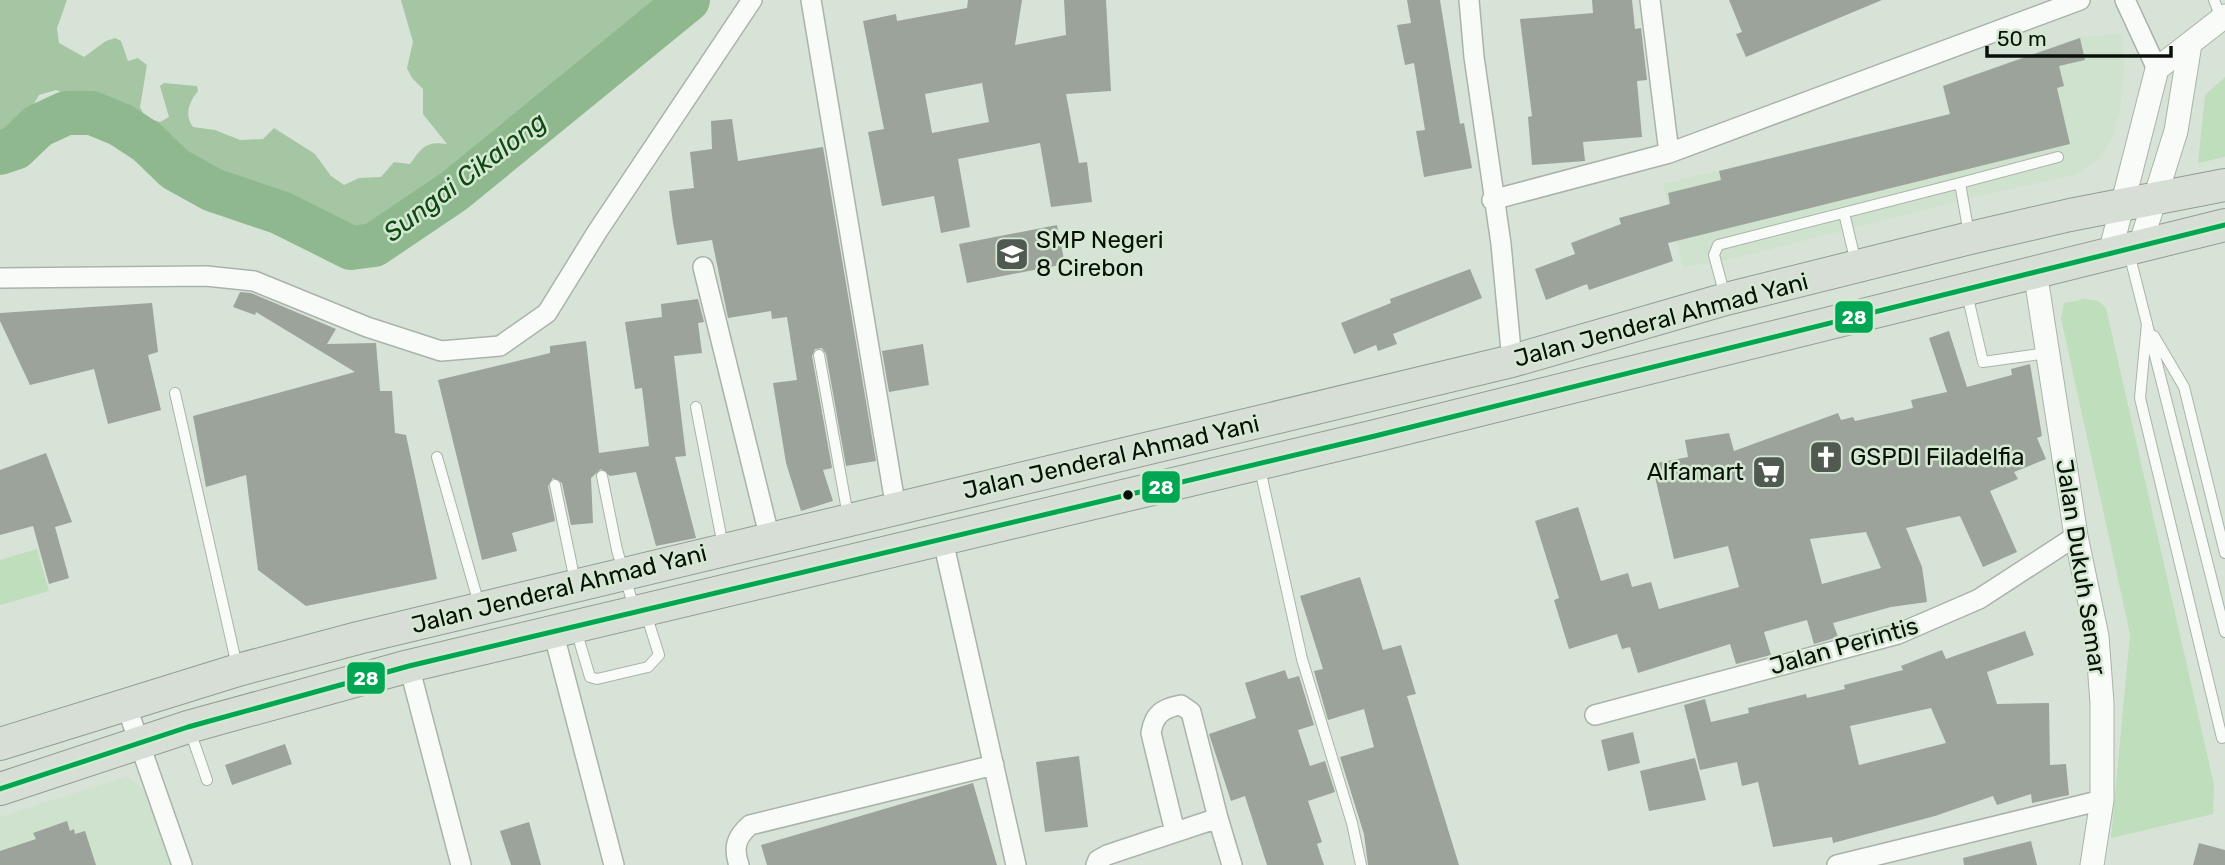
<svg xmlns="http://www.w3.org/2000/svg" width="2225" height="865" viewBox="0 0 2225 865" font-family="Rubik,sans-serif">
	<rect width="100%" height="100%" fill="#d8e3d7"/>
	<path fill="#cfe2ce" d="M2121,34L2124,66L2120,111L2112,139L2101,157L2077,174L1980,196L1724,261L1683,267L1663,184L1949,114L1942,86L2080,37Z
		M128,776L149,795L171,865H0V817Z"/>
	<path fill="#bedebc" d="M2225,77V157L2198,163L2205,95Z
		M2085,299L2098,301L2106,308L2214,785L2213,814L2111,838L2130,634L2061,318L2064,303Z
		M37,549L49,591L0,605V560Z"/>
	<path fill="#a4c6a2" d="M0,0H67L57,28L59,43L84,57L106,41L115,38L121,41L128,61L138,58L147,65L140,107L145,117L160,122L169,117L160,86L164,83L197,86L198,91C189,102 184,115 193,127L215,130L240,140L263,139L274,128L315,154L331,176L344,185L359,178L381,177L394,162L410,164C422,147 426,141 447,144L423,114V89L412,78L407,68L413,42L401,0H672L650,20L550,91L491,150L442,190L405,215L360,238L343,235L275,199L220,186L141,127L130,115L56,90L39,95L20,129L0,141Z"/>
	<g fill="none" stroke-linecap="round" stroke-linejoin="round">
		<path stroke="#8fb88e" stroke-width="44" d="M0,153L15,148L38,126L66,113H92L121,125L147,142L175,169L213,190L281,213L351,248L374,245L454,191L688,0"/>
	</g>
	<path fill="#9ba39a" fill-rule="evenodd" d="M968,0H1022L1015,45L1066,35L1064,0H1106L1111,91L1066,94L1079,163L1087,162L1092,202L1051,207L1040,143L958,159L970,227L941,233L934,196L882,206L868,132L884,129L863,21L896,14L897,21L967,8ZM982,83L989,122L932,133L925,94Z
		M1407,0H1440L1460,124L1464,123L1472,168L1424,177L1416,131L1425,130L1414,63L1405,65L1397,25L1411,23Z
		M1592,0H1632L1635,29L1641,28L1647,80L1637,81L1642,137L1583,142L1585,161L1532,165L1528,117L1532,116L1520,19L1593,13Z
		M1729,0H1882L1746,57L1736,34L1742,32Z
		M2080,38L2085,60L2059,66L2064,86L2057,88L2070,144L1668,243L1673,261L1589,290L1587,284L1546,300L1535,269L1575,254L1571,243L1621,224L1619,218L1670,204L1668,193L1721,180L1719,171L1950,114L1943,86Z
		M732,119L738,161L823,147L876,461L846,466L826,354L822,348L815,349L812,356L832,468L823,470L833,501L801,511L786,463L773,383L797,380L787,317L772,319L771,311L728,318L712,240L677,245L673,223L669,191L694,188L690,152L712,149L711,121Z
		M1057,225L1065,264L967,283L959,244Z
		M1470,269L1482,298L1393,334L1397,344L1378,351L1376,345L1354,354L1341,323L1391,303L1390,299Z
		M240,292L251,293L336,329L327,344L376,343L380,391H392L395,433L406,435L437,579L306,606L258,570L246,475L206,487L193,416L355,372L256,312L255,315L233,307Z
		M698,299L704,322L698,323L702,353L674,356L686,456L675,457L696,538L656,546L636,472L610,476L601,469L591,478L593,523L571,525L562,483L553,478L548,486L555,521L512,533L517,551L482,560L438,380L550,353V346L586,341L599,453L649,446L642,388L635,389L625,322L662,317L661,304Z
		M152,303L158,352L148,355L161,410L108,424L94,369L30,385L0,321V313Z
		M1949,331L1967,387L2012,375L2011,369L2030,364L2042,436L2037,438L2046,459L2014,472L2018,479L1990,491L2017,552L1983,567L1960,516L1906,528L1922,567L1927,602L1891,607L1833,623L1838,637L1814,644L1807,620L1764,632L1771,655L1736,664L1730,644L1638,673L1630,647L1622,649L1617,634L1569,649L1554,600L1559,598L1535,521L1578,507L1601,581L1628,573L1632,587L1651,582L1659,609L1739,587L1728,546L1674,559L1652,464L1688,457L1685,440L1729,433L1734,451L1838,413L1841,420L1853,417L1855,421L1913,408L1911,400L1947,392L1929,338ZM1866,532L1881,568L1822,584L1810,539Z
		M923,344L929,385L889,392L882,351Z
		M46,453L72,522L55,527L69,578L49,584L33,526L0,535V470Z
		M1360,577L1383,650L1401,645L1416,694L1407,696L1459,865H1368L1364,834L1340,757L1374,747L1364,709L1328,720L1314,671L1323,669L1300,596Z
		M2025,631L2034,655L1987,672L1997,704L2049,703L2050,765L2066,764L2069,795L2032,803L2031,794L1997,805L1993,796L1935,816L1833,843L1832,837L1773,847L1758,782L1742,786L1737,762L1700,770L1684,705L1705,699L1711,722L1749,713L1748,708L1806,694L1807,698L1845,689L1844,685L1903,670L1901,666L1942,650L1946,659ZM1931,708L1946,743L1859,765L1850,726Z
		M1285,670L1288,679L1299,676L1314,725L1298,730L1310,766L1325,761L1335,792L1308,801L1322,842L1317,844L1324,865H1267L1245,796L1231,801L1209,734L1256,718L1245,683Z
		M1633,732L1640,763L1608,771L1601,740Z
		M285,744L292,764L232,785L225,765Z
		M1079,756L1088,827L1045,832L1036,762Z
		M1695,758L1706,800L1649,811L1640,771Z
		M973,783L997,865H767L761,845Z
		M67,821L70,831L74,829L75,834L85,831L96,865H0V851L36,839L33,833Z
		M529,822L541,865H511L500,831Z
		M2031,841L2037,865H1964L1963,858Z
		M2199,843L2225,850V865H2193Z"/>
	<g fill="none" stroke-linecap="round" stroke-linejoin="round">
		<g stroke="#aab3a9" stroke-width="12">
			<path id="service" d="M2214,0L2221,18
				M1844,213L1856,263
				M1969,234L1960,183L2058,157
				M2129,253L2225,632
				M1967,294L1983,362L2047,353
				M1725,296L1714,255L1718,245L1960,183
				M2147,323L2140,398L2222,738
				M2154,336L2184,387L2225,553
				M819,355L848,516
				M175,393L237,666
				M696,407L723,546
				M437,457L479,604
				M1260,469L1302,659L1352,823L1361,865
				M555,485L575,581
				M576,630L590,677L597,679L648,667L659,655L647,617L635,611L617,550L602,476
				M190,731L207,780"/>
		</g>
		<g stroke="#aab3a9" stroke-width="22">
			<path id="minor" d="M811,0L896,509
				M1469,0L1474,57L1501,244L1512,361
				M1650,0L1669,153
				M2125,0L2157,69
				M1492,200L1669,153L2080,0
				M703,267L770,539
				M0,278L206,276L254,281L367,327L441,351L500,346L547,313L597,232L752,0
				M942,536L1016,865
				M553,631L614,865
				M409,666L461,865
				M126,705L182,865
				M1595,715L1898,634L1979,599L2076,536
				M1218,818L1232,865
				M739,865C733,848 736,837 750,825L994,765
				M1096,865L1098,860L1107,855L1218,818L1191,712L1181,705C1163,708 1154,714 1151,733L1175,832
				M1837,865L2102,800"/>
		</g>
		<g stroke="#aab3a9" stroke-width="25">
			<path id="tertiary" d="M2140,246L2176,131L2190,44
				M2110,253L2157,69L2225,16
				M2035,271L2076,536L2097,636L2102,703V800L2092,865"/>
		</g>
		<g stroke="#909e90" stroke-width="34">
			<path id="trunk" d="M0,744L238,670L358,638L1512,361L1726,299L1970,238L2070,215L2225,185
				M0,789L188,727L409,666L1375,436L2225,225"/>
		</g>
		<use href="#service" stroke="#f9fbf9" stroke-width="10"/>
		<use href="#minor" stroke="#f9fbf9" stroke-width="19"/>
		<use href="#tertiary" stroke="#f9fbf9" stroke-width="23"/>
		<use href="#trunk" stroke="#d6ded6" stroke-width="32"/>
		<g stroke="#d4e8d2" stroke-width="10">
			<path id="bus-1" d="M0,789L188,727L409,666L1375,436L2225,225"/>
		</g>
		<use href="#bus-1" stroke="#00a651" stroke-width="5"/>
	</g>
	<defs>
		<g id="school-square" transform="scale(1.75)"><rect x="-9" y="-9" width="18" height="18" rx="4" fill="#515a51" stroke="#d4e8d2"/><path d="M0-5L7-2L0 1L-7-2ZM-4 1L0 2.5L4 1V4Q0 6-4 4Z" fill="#fff"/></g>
		<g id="church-square" transform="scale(1.75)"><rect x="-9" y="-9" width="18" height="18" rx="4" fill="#515a51" stroke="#d4e8d2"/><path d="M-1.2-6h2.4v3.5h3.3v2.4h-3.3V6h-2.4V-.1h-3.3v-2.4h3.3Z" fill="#fff"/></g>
		<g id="supermarket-square" transform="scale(1.75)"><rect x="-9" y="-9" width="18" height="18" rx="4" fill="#515a51" stroke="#d4e8d2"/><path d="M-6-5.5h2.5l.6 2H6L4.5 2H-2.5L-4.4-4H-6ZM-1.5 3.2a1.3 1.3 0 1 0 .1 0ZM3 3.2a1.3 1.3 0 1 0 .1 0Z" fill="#fff"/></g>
	</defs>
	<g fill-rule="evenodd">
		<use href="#school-square" x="1012" y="254"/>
		<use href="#church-square" x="1826" y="457"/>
		<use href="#supermarket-square" x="1769" y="472"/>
	</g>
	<circle fill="#091009" stroke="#d4e8d2" stroke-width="2.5" cx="1128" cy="495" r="6"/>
	<g text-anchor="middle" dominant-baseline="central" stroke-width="5" stroke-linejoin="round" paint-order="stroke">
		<g font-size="24" fill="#091009" stroke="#d4e8d2" text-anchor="start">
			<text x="1036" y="240">SMP Negeri<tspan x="1036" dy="28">8 Cirebon</tspan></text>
			<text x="1850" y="457">GSPDI Filadelfia</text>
			<text x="1744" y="472" text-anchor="end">Alfamart</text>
		</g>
		<g font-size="24" fill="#091009" stroke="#d4e8d2">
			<text transform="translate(1661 320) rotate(-15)">Jalan Jenderal Ahmad Yani</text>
			<text transform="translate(1111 457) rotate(-13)">Jalan Jenderal Ahmad Yani</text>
			<text transform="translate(2081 567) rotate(81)">Jalan Dukuh Semar</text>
			<text transform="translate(559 589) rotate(-14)">Jalan Jenderal Ahmad Yani</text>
			<text transform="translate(1844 646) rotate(-16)">Jalan Perintis</text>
		</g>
		<g font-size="26" font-style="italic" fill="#0f4812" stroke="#d4e8d2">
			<text transform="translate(465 177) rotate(-37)">Sungai Cikalong</text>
		</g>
	</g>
	<g stroke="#d4e8d2" stroke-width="2.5">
		<rect x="1834" y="300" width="40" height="34" rx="7" fill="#00a651"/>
		<rect x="1141" y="470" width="40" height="34" rx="7" fill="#00a651"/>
		<rect x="346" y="661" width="40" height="34" rx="7" fill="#00a651"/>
	</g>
	<g font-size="19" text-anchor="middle" font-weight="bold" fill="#fff">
		<text x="1854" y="324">28</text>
		<text x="1161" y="494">28</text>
		<text x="366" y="685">28</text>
	</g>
	<path d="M1987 46v10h184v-10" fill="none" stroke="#091009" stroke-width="3.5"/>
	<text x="1997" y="46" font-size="21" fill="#091009" stroke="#d4e8d2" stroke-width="5" paint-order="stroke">50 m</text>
</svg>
